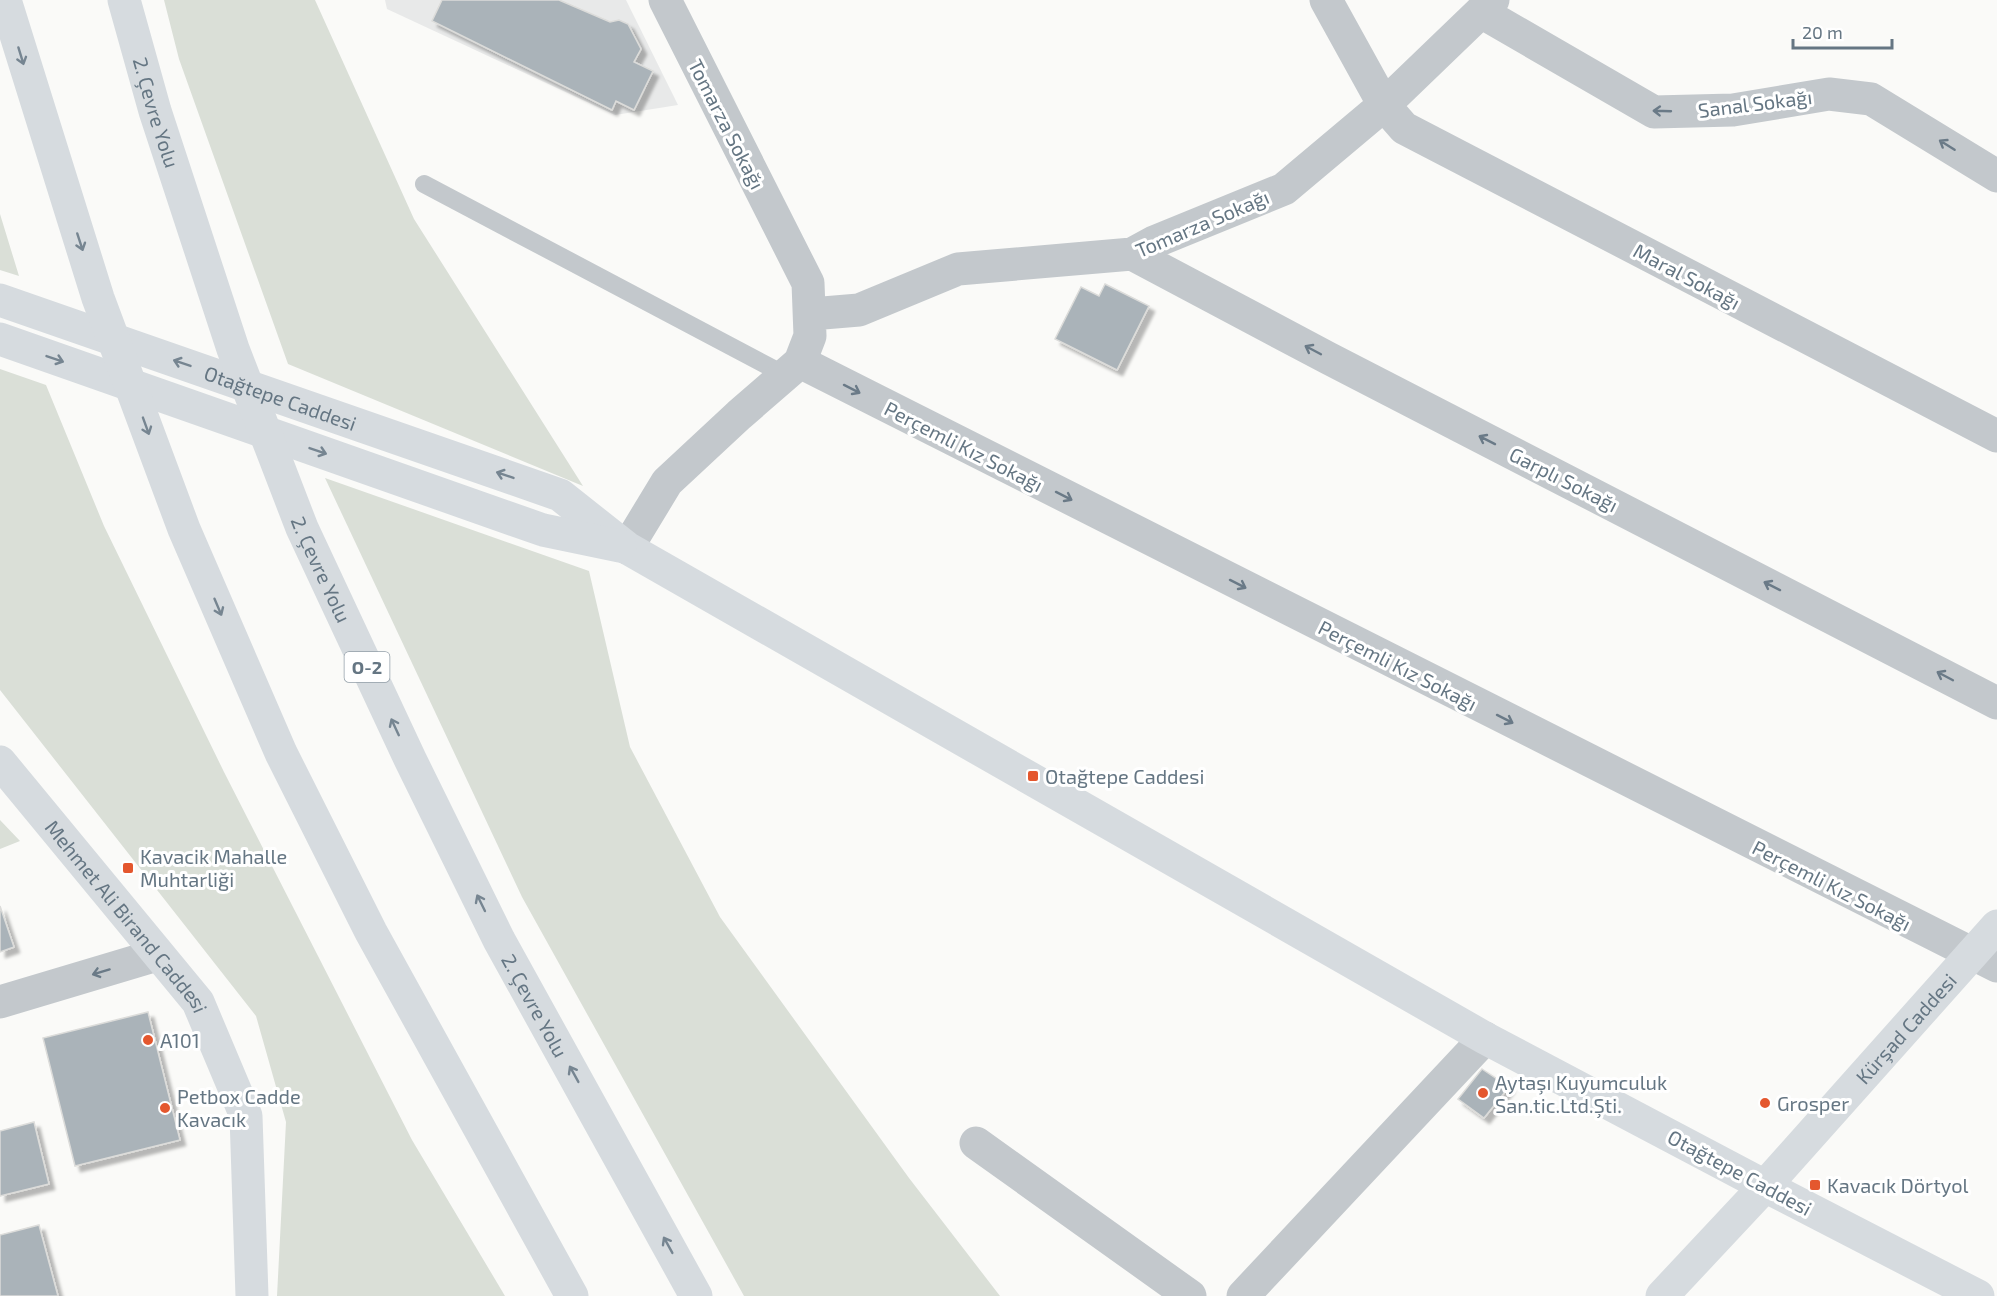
<svg xmlns="http://www.w3.org/2000/svg" width="1997" height="1296" viewBox="0 0 1997 1296" font-family="'Exo 2',sans-serif">
	<defs>
		<filter id="shadow"><feDropShadow dx="5.5" dy="5.5" stdDeviation="1.5" flood-color="#0004"/></filter>
	</defs>
	<rect width="100%" height="100%" fill="#fafaf8"/>
	<path fill="#e8e9e9" d="M385,0H626L678,105L615,115L387,9Z"/>
	<path fill="#dadfd7" d="M164,0H315L414,219L583,486L288,364L179,59Z
		M0,214L19,276L0,270Z
		M0,369L46,385L104,526L224,772L412,1140L505,1296H277L286,1122L256,1016L0,690Z
		M325,478L589,571L630,747L720,917L909,1178L1000,1296H744L522,897Z
		M0,820L20,841L0,849Z"/>
	<path fill="#aab3b9" stroke="#dcdcda" stroke-width="1.5" filter="url(#shadow)" d="M442,0H559L610,22L619,20L628,24L641,49L634,62L653,71L634,110L616,101L612,110L432,21Z
		M1105,284L1149,306L1117,370L1055,339L1081,287L1099,296Z
		M0,906L14,947L0,952Z
		M148,1012L180,1140L75,1166L43,1038Z
		M1482,1069L1509,1087L1484,1118L1458,1099Z
		M34,1122L49,1184L0,1196V1131Z
		M39,1225L58,1296H0V1235Z"/>
	<g fill="none" stroke-linecap="round" stroke-linejoin="round">
		<path stroke="#c3c8cc" stroke-width="18" d="M424,184L785,375"/>
		<path stroke="#c3c8cc" stroke-width="33" d="M1326,0L1384,105L1404,128L1997,436
			M1481,12L1654,112L1733,110L1829,94L1871,99L1997,176
			M1132,254L1328,358L1997,703
			M811,314L859,310L958,269L1132,254L1154,242L1284,189L1384,105L1493,0
			M800,362L1997,966
			M627,548L667,482L739,415L800,362L810,336L808,283L665,0
			M0,1002L157,955
			M976,1143L1190,1296
			M1243,1296L1485,1038"/>
		<g stroke="#d6dbdf" stroke-width="33">
			<path id="s1" d="M0,762L198,1002L246,1116L252,1296"/>
			<path d="M1765,1186L1978,1296"/>
			<path id="s2" d="M1662,1296L1765,1186L1997,926"/>
		</g>
		<g stroke="#d6dbdf" stroke-width="33">
			<path id="s3" d="M0,300L560,495L627,548L1485,1038L1765,1186"/>
			<path d="M0,339L543,530L620,546"/>
		</g>
		<g stroke="#d6dbdf" stroke-width="33">
			<path d="M5,0L98,298L184,529L281,753L371,932L572,1296"/>
			<path id="s4" d="M124,0L155,111L233,349L302,528L410,759L499,940L696,1296"/>
		</g>
	</g>
	<defs><path id="oneway-shaft" d="M-6 0H5M1.5-3L5.5 0L1.5 3" fill="none" stroke-width="1.6" stroke-linecap="round" stroke-linejoin="round" transform="scale(1.5)"/></defs>
	<g stroke="#768591">
		<use href="#oneway-shaft" transform="translate(21 56) rotate(73)"/>
		<use href="#oneway-shaft" transform="translate(80 242) rotate(72)"/>
		<use href="#oneway-shaft" transform="translate(55 359) rotate(19)"/>
		<use href="#oneway-shaft" transform="translate(182 363) rotate(-161)"/>
		<use href="#oneway-shaft" transform="translate(146 426) rotate(70)"/>
		<use href="#oneway-shaft" transform="translate(318 451) rotate(19)"/>
		<use href="#oneway-shaft" transform="translate(505 475) rotate(-161)"/>
		<use href="#oneway-shaft" transform="translate(218 607) rotate(67)"/>
		<use href="#oneway-shaft" transform="translate(395 727) rotate(-115)"/>
		<use href="#oneway-shaft" transform="translate(481 903) rotate(-116)"/>
		<use href="#oneway-shaft" transform="translate(574 1074) rotate(-119)"/>
		<use href="#oneway-shaft" transform="translate(668 1245) rotate(-119)"/>
	</g>
	<g stroke="#6a7a87">
		<use href="#oneway-shaft" transform="translate(1662 111) rotate(-178)"/>
		<use href="#oneway-shaft" transform="translate(1947 145) rotate(-148)"/>
		<use href="#oneway-shaft" transform="translate(1313 350) rotate(-152)"/>
		<use href="#oneway-shaft" transform="translate(852 389) rotate(27)"/>
		<use href="#oneway-shaft" transform="translate(1487 440) rotate(-153)"/>
		<use href="#oneway-shaft" transform="translate(1064 496) rotate(27)"/>
		<use href="#oneway-shaft" transform="translate(1238 584) rotate(27)"/>
		<use href="#oneway-shaft" transform="translate(1772 586) rotate(-153)"/>
		<use href="#oneway-shaft" transform="translate(1945 676) rotate(-152)"/>
		<use href="#oneway-shaft" transform="translate(1505 719) rotate(27)"/>
		<use href="#oneway-shaft" transform="translate(101 972) rotate(163)"/>
	</g>
	<g fill="#e4572e" stroke="#fff" stroke-width="2">
		<rect x="1027" y="770" width="12" height="12" rx="3"/>
		<rect x="122" y="862" width="12" height="12" rx="3"/>
		<circle cx="148" cy="1040" r="6"/>
		<circle cx="1483" cy="1093" r="6"/>
		<circle cx="1765" cy="1103" r="6"/>
		<circle cx="165" cy="1108" r="6"/>
		<rect x="1809" y="1179" width="12" height="12" rx="3"/>
	</g>
	<g text-anchor="middle" dominant-baseline="central" stroke-width="6" stroke-linejoin="round" paint-order="stroke">
		<rect fill="#fff" stroke="#939fa8" stroke-width="1.5" x="344.5" y="652" width="45" height="30" rx="4.5"/>
		<g font-size="18" font-weight="bold" fill="#657683">
			<text x="367" y="667">O-2</text>
		</g>
		<g font-size="20" fill="#657683" stroke="#fff">
			<text transform="translate(1755 103) rotate(-7)">Sanal Sokağı</text>
			<text stroke="none"><textPath href="#s4" startOffset="117">2. Çevre Yolu</textPath></text>
			<text transform="translate(727 124) rotate(63)">Tomarza Sokağı</text>
			<text transform="translate(1202 223) rotate(-23)">Tomarza Sokağı</text>
			<text transform="translate(1687 276) rotate(28)">Maral Sokağı</text>
			<text stroke="none"><textPath href="#s3" startOffset="297">Otağtepe Caddesi</textPath></text>
			<text transform="translate(964 446) rotate(27)">Perçemli Kız Sokağı</text>
			<text transform="translate(1564 479) rotate(27)">Garplı Sokağı</text>
			<text stroke="none"><textPath href="#s4" startOffset="603">2. Çevre Yolu</textPath></text>
			<text transform="translate(1398 665) rotate(27)">Perçemli Kız Sokağı</text>
			<text transform="translate(1832 885) rotate(27)">Perçemli Kız Sokağı</text>
			<text stroke="none"><textPath href="#s1" startOffset="200">Mehmet Ali Birand Caddesi</textPath></text>
			<text stroke="none"><textPath href="#s4" startOffset="1089">2. Çevre Yolu</textPath></text>
			<text stroke="none"><textPath href="#s2" startOffset="362">Kürşad Caddesi</textPath></text>
			<text transform="translate(1740 1172) rotate(28)">Otağtepe Caddesi</text>
		</g>
		<g font-size="20" fill="#657683" stroke="#fff" text-anchor="start">
			<text x="1045" y="776">Otağtepe Caddesi</text>
			<text x="140" y="856">Kavacik Mahalle<tspan x="140" dy="23">Muhtarliği</tspan></text>
			<text x="160" y="1040">A101</text>
			<text x="1495" y="1082">Aytaşı Kuyumculuk<tspan x="1495" dy="23">San.tic.Ltd.Şti.</tspan></text>
			<text x="177" y="1096">Petbox Cadde<tspan x="177" dy="23">Kavacık</tspan></text>
			<text x="1777" y="1103">Grosper</text>
			<text x="1827" y="1185">Kavacık Dörtyol</text>
		</g>
	</g>
	<path d="M1793 39v9h99v-9" fill="none" stroke="#657683" stroke-width="3"/>
	<text x="1802" y="39" font-size="18" fill="#657683" stroke="#ffffff" stroke-width="4.5" paint-order="stroke">20 m</text>
</svg>
